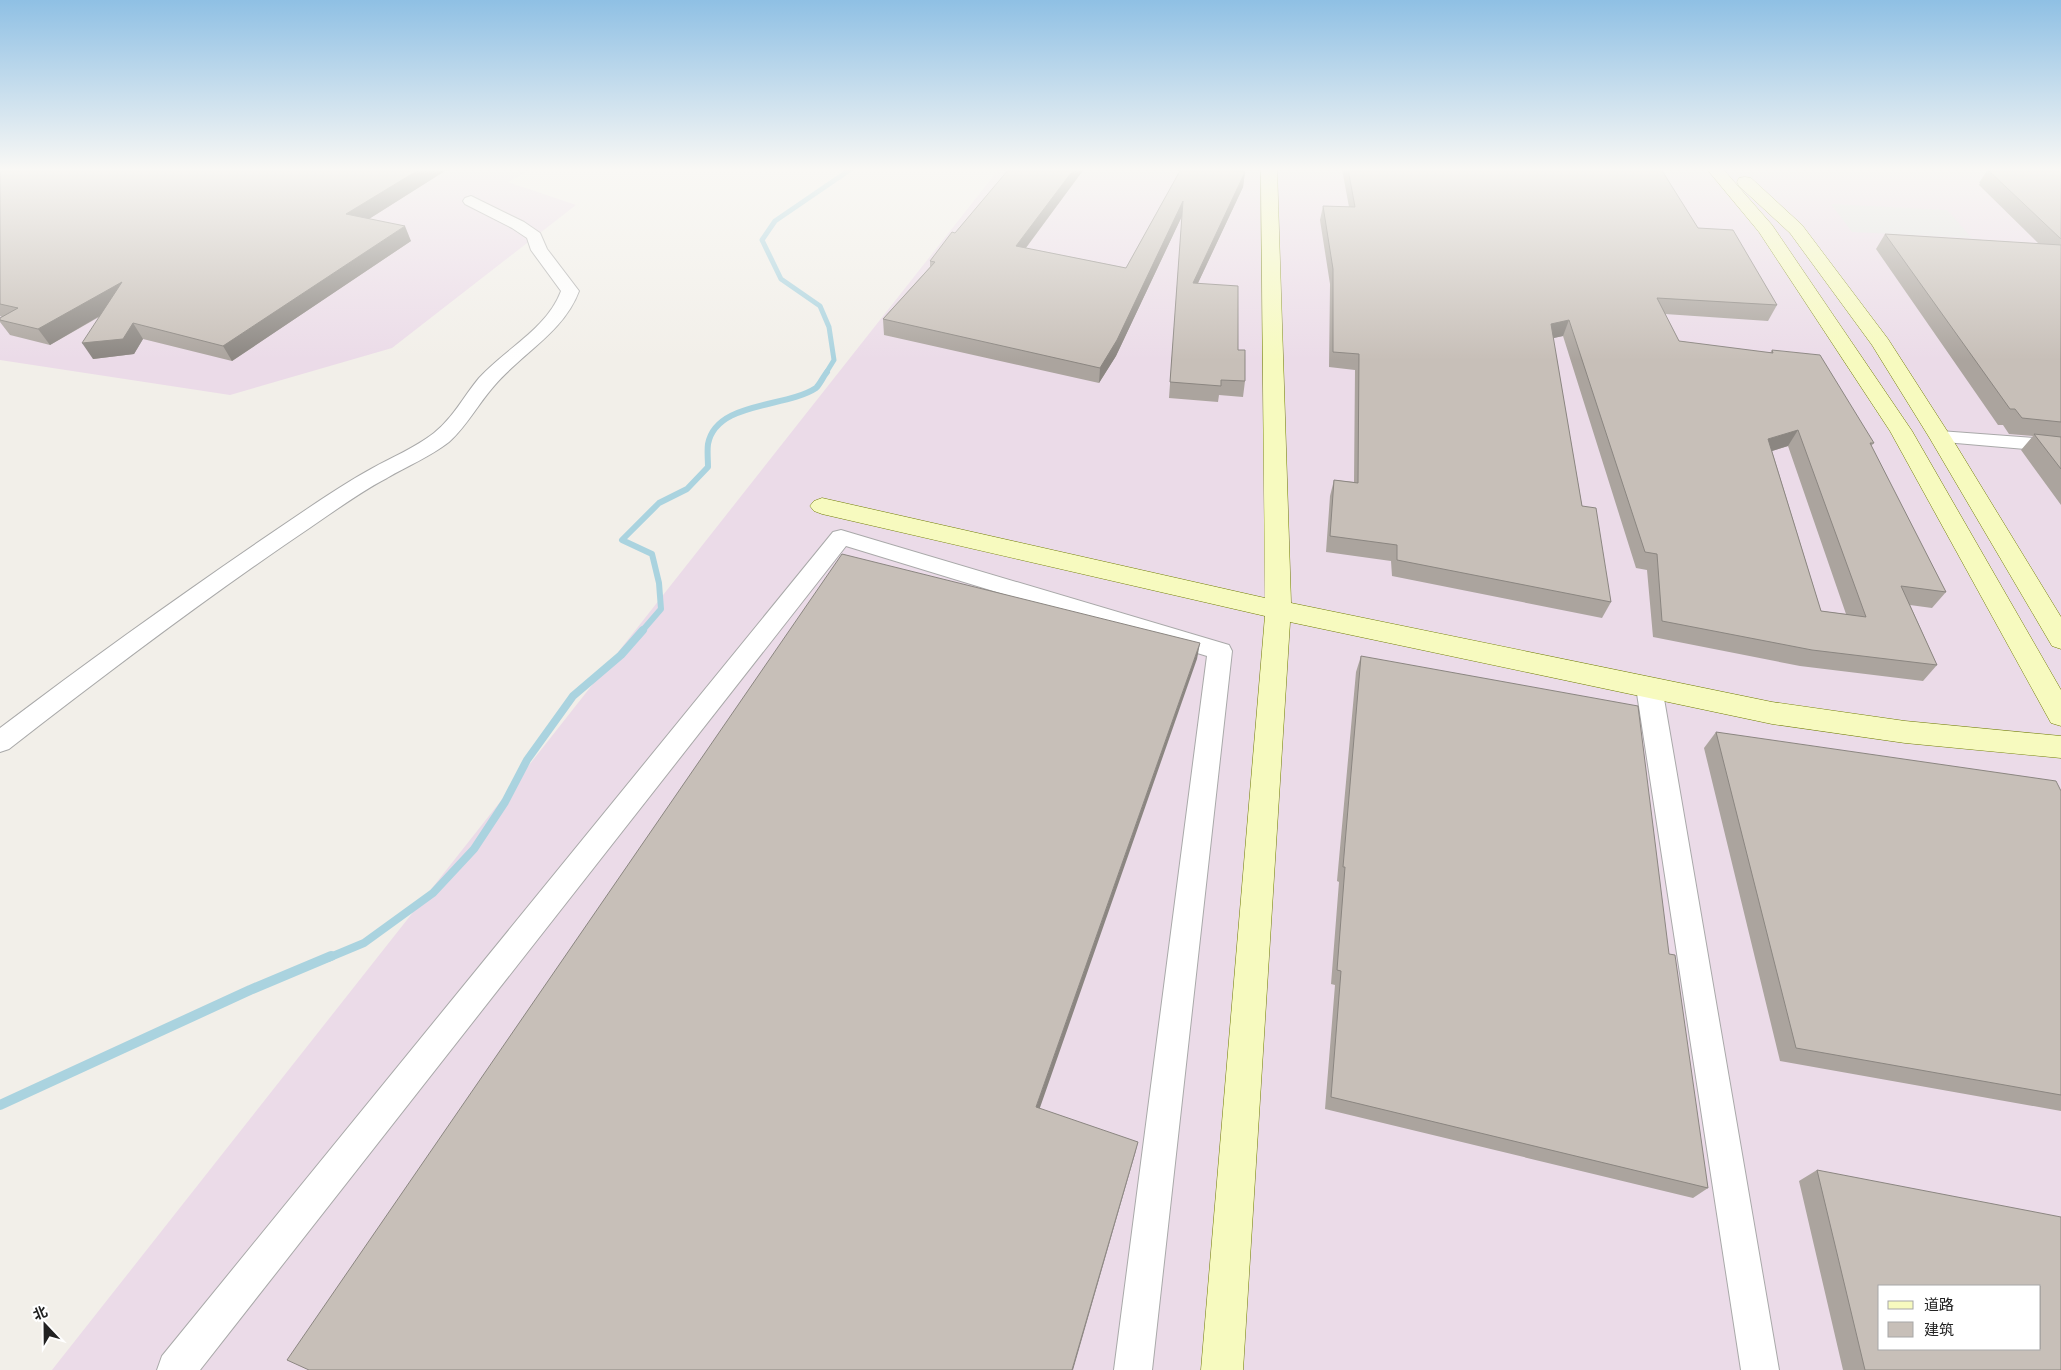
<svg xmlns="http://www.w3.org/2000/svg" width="2061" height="1370" viewBox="0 0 2061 1370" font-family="Signika,'Noto Sans SC',sans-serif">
	<rect width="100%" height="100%" fill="#f2efe9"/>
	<path fill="#ebdbe8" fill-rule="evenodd" d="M0,169H533L508,182L576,205L392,348L230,395L0,360Z
		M999,169H2061V1370H52ZM1880,1286H2040V1349H1880Z"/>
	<path fill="#e2e2e2" d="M1831,204L1947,210L1972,238L1852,232Z"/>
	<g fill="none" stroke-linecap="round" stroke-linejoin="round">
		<path stroke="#aad3df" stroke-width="5" d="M826,373L834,360L829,327L820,306L781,279L762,240L775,221L851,169"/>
		<path stroke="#aad3df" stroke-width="6" d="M642,631L661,609L659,583L652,554L622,540L659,503L687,489L708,467C708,460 707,451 708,444C716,401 786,408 816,388C820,384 823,377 827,372"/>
		<path stroke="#aad3df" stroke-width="8" d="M328,958L364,943L433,893L474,849L505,802L527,760L573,696L621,655L643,630"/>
		<path stroke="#aad3df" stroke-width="10" d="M0,1105L250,990L331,956"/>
		<g stroke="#a9a9a9" stroke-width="2">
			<path id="street" d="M471,196L524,222L540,233L547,249L579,291C564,332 521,354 494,386C478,404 467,426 449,442C430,457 407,466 387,478C360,492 336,510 311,527C207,597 108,672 9,749L0,752V728C100,652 203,579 307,509C328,495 349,481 371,469C392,457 415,448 434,433C453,418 464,396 479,378C505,349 547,329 561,291L531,250L527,238L512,228L465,204L463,201L465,198Z
				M1940,431L2061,440V452L1933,441L1930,437L1933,433Z
				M841,530L1229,645L1232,651L1152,1370H1114L1207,656L846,546L200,1370H157L162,1356L833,532Z
				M1649,678L1658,680L1662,687L1779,1370H1741L1636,687L1640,680Z"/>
		</g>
		<g stroke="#707d05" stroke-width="1">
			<path id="secondary" d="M1261,169H1277L1291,603L1772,702L1905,721L2061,736V758L1905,743L1772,724L1290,622L1243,1370H1201L1265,616L822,514L814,511L810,506L814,501L822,498L1265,598Z
				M1707,169H1723L1772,225L1912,431L2061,690V726L2051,723L1890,431L1759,232Z
				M1745,177L1751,178L1802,225L1888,339L1951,437L2061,617V649L2052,646L1929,437L1872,345L1790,233L1739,186L1737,182L1739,178Z"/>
		</g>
		<use href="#street" fill="#fff" fill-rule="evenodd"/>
		<use href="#secondary" fill="#f7fabf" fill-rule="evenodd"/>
	</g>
	<path fill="#aba49e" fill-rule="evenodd" d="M0,169H448L369,219L411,241L232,361L143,339L134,354L93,359L99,317L50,345L10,335L0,322V318L2,317L0,316Z
		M1009,169H1084L1026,248L1126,268L1181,169H1227L1245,172L1243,187L1198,283L1238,350L1245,381L1243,397L1219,395L1218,402L1169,398L1182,216L1116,356L1099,383L884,335L883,319L930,267V261L955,233Z
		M1342,169H1661L1698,228L1777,305L1768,321L1665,314L1679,341L1770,353L1772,350L1874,443L1871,446L1946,592L1932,608L1910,605L1937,665L1923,681L1800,666L1653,637L1647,570L1636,568L1563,336L1553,338L1582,506L1611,602L1602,618L1392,576L1391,561L1326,552L1330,496L1334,480L1354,482L1355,370L1329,367L1330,284L1320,220L1323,206L1349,207ZM1788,446L1846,614L1821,611L1772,451Z
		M1988,169L2061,170V505L2021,450L2033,436L2009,434L2003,425H1998L1876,249L1885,234L2039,244L1979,185L1980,183H1979Z
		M1361,656L1669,954L1708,1188L1693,1198L1325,1109L1335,985L1331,984L1339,882L1337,881L1356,672Z
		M1716,732L2061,791V1111L1780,1061L1704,748Z
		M1817,1170L2061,1370H1843L1799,1181Z"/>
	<path fill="#8b8681" d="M420,169H448L353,229L346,214Z
		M1074,169H1084L1016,261V246Z
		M1245,172L1243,187L1191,298L1193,283Z
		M1183,201L1182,216L1116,356L1099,383L1100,368Z
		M405,226L411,241L232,361L223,346Z
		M122,282L132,297L50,345L38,329Z
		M1569,320L1563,336L1545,340L1551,324Z
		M133,323L143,339L134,354L93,359L82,343Z
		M1798,430L1788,446L1759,455L1768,439Z
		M1200,643L1197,659L1036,1119V1107Z
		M1138,1142L1135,1154L1073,1370H1072Z"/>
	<path fill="#c7bfb8" stroke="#8b8681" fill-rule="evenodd" d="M4,169H420L346,214L405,226L223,346L133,323L123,339L82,343L122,282L38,329L0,320V318L18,308L0,304V170Z
		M1009,169H1074L1016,246L1126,268L1181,169H1221L1245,172L1193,283L1238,286V350H1245V381L1221,380V386L1170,382L1183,201L1117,340L1100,368L883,319L935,262L930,261L952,232L955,233Z
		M1348,169H1661L1698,228L1733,230L1777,305L1657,298L1679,341L1773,353L1772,350L1820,355L1874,443H1870L1946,592L1901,586L1937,665L1812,650L1662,621L1657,554L1645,552L1569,320L1551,324L1582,506L1596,508L1611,602L1397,560V545L1330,536L1334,480L1358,483L1359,354L1333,352V269L1323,206L1355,207ZM1798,430L1866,617L1821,611L1768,439Z
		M1989,169L2061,170V239L1988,170H1991Z
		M1885,234L2061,245V422L2022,418L2015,409H2010Z
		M2034,434L2061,437V469Z
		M842,554L1200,643L1036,1107L1138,1142L1072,1370H309L287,1360Z
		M1361,656L1638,706L1669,954L1675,955L1708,1188L1331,1097L1341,971L1337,970L1345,867H1343Z
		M1716,732L2056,781L2061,791V1095L1796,1048Z
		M1817,1170L2061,1217V1370H1865ZM1880,1286H2040V1349H1880Z"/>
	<linearGradient id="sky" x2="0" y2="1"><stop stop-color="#8fc0e4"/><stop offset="0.47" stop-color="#f9f8f5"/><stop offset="1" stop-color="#f9f8f5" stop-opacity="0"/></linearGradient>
	<rect width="2061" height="360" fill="url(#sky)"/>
	<rect x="1878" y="1285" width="162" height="65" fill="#ffffff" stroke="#a7a7a7"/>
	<rect x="1888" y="1301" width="25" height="8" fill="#f7fabf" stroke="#a7a7a7"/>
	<text x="1924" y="1310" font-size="15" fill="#222222">道路</text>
	<rect x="1888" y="1322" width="25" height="15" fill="#c7bfb8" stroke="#a7a7a7"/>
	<text x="1924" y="1335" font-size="15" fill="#222222">建筑</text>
	<g transform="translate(45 1325) rotate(338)" stroke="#ffffff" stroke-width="4" paint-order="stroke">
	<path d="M0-4L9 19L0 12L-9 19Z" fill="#222222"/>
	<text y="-8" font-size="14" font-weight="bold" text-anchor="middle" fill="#222222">北</text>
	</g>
</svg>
